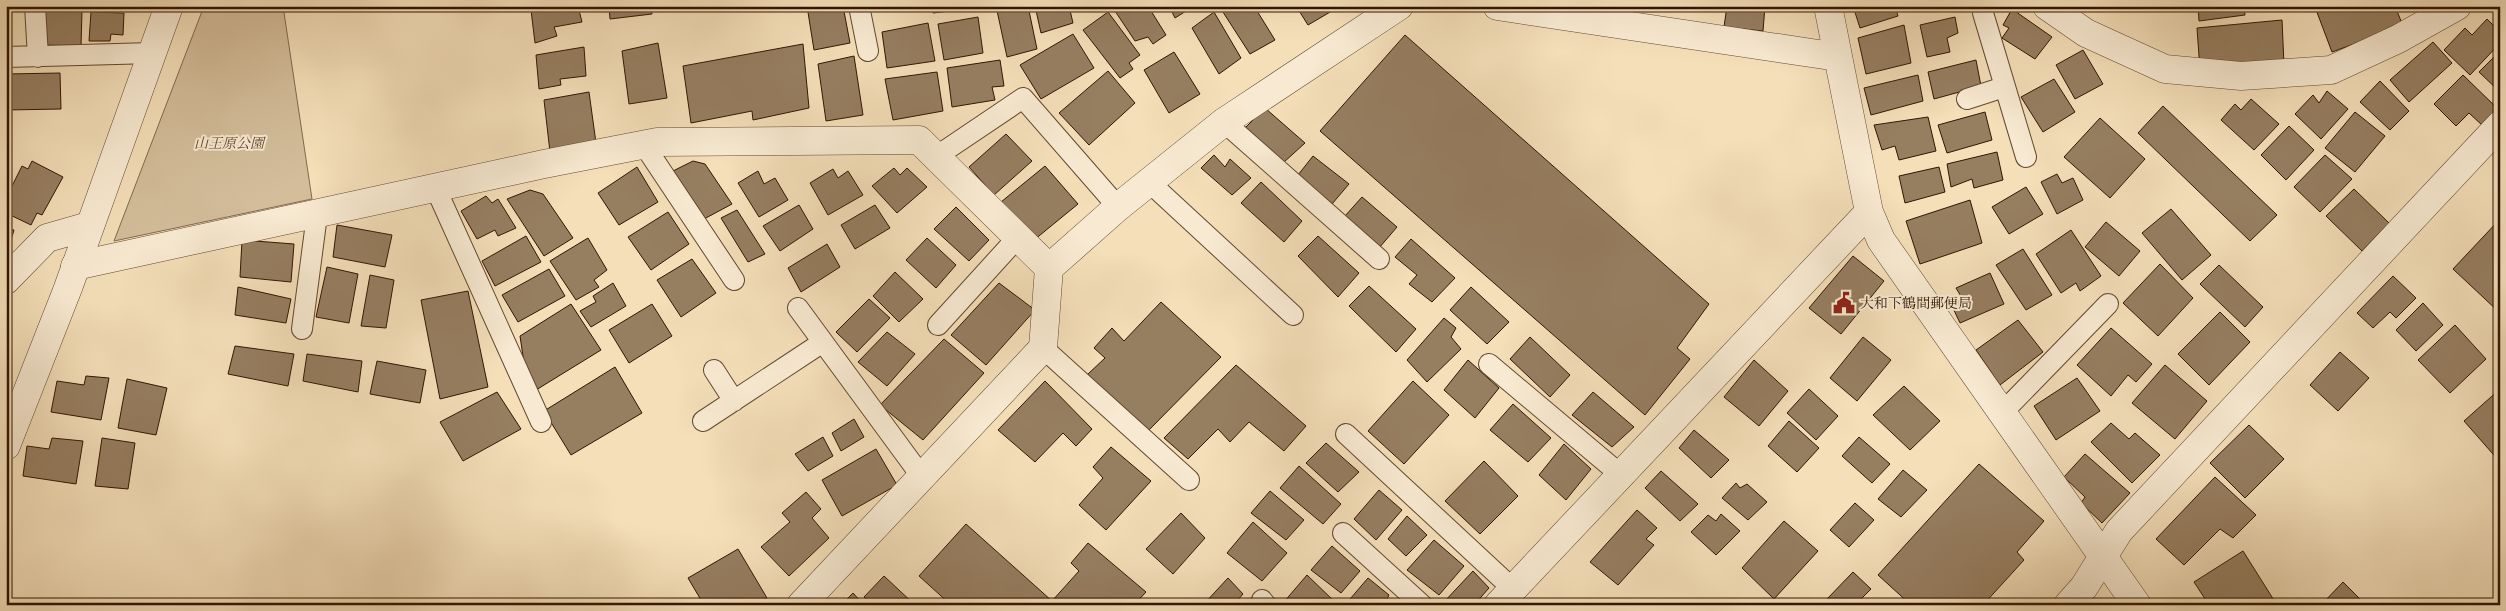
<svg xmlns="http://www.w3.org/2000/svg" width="2506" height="611" viewBox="0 0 2506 611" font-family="Alegreya,'Noto Serif JP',serif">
	<rect width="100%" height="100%" fill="#f4dfb9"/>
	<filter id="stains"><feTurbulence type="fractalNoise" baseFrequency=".004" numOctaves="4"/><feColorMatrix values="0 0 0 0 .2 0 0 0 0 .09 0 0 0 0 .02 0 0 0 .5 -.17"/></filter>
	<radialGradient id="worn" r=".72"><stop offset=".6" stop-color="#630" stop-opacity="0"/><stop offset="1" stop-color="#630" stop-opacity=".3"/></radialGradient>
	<path fill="#d3bd9a" stroke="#82694e" d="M204,6H283L312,199L114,241Z"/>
	<path fill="#967e61" stroke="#311501" d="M552,6H578L582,22L554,27L557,36L535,43L531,10Z
		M609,6H651L652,14L610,19Z
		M807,6H843L850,43L814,50Z
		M932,6H977V8L933,13Z
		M996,6H1028L1037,49L1007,57Z
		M1035,6H1069L1073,23L1041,33Z
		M1115,6H1148L1166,35L1153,44L1148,37L1135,41L1113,8Z
		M1169,6H1194L1175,18Z
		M1226,6H1254L1275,40L1250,54L1221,9Z
		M1296,6H1336L1337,8L1308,25Z
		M1594,6H1651L1650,11Z
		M1727,6H1765L1763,31L1724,27Z
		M1853,6H1895L1898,16L1860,28Z
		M2198,6H2244L2245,15L2199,21Z
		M2395,6L2403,26L2332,52L2315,7Z
		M41,9L82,11L81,46L40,45Z
		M2012,9L2052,37L2035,59L2002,38L2009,28L2003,25Z
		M91,12L124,13L123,35L111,34L110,41H89Z
		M1108,12L1140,55L1129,63L1133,69L1120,78L1083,30Z
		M1214,12L1241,58L1219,74L1192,28Z
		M978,17L983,53L944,60L938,24Z
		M1955,17L1958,33L1947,38L1950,52L1927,57L1920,25Z
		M2487,19L2500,32V43L2470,75L2444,50L2465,28L2472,35Z
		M2282,20L2284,65L2200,70L2197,28Z
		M928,23L935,61L887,68L882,32Z
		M1904,25L1911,63L1866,74L1858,38Z
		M1073,34L1094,68L1041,99L1020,65Z
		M1405,35L1709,304L1677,348L1690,359L1645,415L1320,131Z
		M2433,42L2452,63L2409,102L2390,80Z
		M658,43L667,98L629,104L622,51Z
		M803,44L809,108L753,120L752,111L691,123L683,66Z
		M584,47L586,76L560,79L561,85L539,89L536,55Z
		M2083,50L2103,84L2075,99L2056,65Z
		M2500,51V92L2479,72Z
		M1174,52L1200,94L1169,113L1144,70Z
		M854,56L863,115L826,121L818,64Z
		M1000,60L1004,86L992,87L995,100L952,107L947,68Z
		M1976,60L1981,86L1934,99L1928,72Z
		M1108,71L1135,103L1089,145L1059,113Z
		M937,72L943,111L893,120L885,79Z
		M60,73L61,109L6,110V74Z
		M1918,75L1923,101L1871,115L1864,88Z
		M2463,75L2498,109L2483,126L2469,113L2456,126L2434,104Z
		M2054,79L2075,112L2043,132L2021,97Z
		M2380,81L2409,111L2390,130L2360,102Z
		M2327,91L2348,109L2321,139L2295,114L2313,95L2319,103Z
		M589,92L596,143L550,152L544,100Z
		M2251,99L2279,124L2254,150L2221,120L2235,104L2241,110Z
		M2163,106L2277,215L2250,241L2138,133Z
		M1265,108L1305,143L1283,163L1245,128Z
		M1985,112L1992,140L1947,153L1938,125Z
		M2355,112L2385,136L2355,172L2325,148Z
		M1928,117L1936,151L1899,160L1895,146L1882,150L1874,125Z
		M2100,118L2145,159L2110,198L2064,157Z
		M2289,126L2314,150L2286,180L2261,155Z
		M1006,134L1032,161L994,195L969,167Z
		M1997,152L2003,180L1974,188L1972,179L1951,187L1947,164Z
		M1214,155L1225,167L1230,159L1251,178L1232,195L1201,168Z
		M2325,155L2352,179L2320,212L2294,187Z
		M1313,156L1349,184L1332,204L1298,175Z
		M32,161L63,177L42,215L37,213L31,225L6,213V198L22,166L28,169Z
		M693,161L705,164L732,204L704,219L673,171Z
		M1045,166L1078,204L1034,240L1001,202Z
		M637,167L658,202L619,225L598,193Z
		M1939,167L1945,192L1905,203L1899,176Z
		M894,168L900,175L907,168L927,187L897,213L872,186Z
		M833,169L838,178L848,171L863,195L828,215L810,183Z
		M758,171L764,184L775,178L788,200L759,217L738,183Z
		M2057,174L2062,183L2073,178L2083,200L2057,214L2041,182Z
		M1261,182L1302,221L1284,242L1241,203Z
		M2026,187L2043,214L2009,234L1992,207Z
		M2354,189L2389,223L2362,251L2326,216Z
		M530,190L543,194L573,238L544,256L507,199Z
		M486,196L492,203L498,199L516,228L498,236L495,230L477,239L461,211Z
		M1362,197L1397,227L1379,248L1345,216Z
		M1970,200L1982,243L1920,264L1906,221Z
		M799,205L813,229L780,251L763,226Z
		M875,205L890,228L855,249L841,225Z
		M956,207L989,240L969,261L934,229Z
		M2171,209L2211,255L2182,280L2142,233Z
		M737,210L765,254L748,262L721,218Z
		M668,212L689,244L651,270L628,237Z
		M2500,219V313L2453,269Z
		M2106,222L2140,251L2119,276L2085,247Z
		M337,225L392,235L385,267L333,257Z
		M6,228L14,230L6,257Z
		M2071,230L2101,276L2080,291L2076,283L2061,293L2036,254Z
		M526,236L541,262L495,286L482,261Z
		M1318,236L1359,273L1338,297L1298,256Z
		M588,238L607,270L594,280L599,287L576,300L550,261Z
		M927,238L956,265L936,288L906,260Z
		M1411,239L1455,278L1432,302L1409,284L1417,275L1395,257Z
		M242,240L294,244L291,282L240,277Z
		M827,244L840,267L801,292L788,268Z
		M2023,249L2052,295L2026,310L1996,265Z
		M1853,256L1884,281L1841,334L1809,308Z
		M692,259L716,293L681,317L657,280Z
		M2160,264L2193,298L2158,336L2123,303Z
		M2219,265L2263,307L2245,327L2200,284Z
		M327,267L358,274L349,323L316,317Z
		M549,269L565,296L518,322L502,295Z
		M895,272L923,299L899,322L873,296Z
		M1990,273L2004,304L1960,323L1951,304L1962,298L1956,288Z
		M370,275L394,280L386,328L361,326Z
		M2393,276L2416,298L2396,318L2390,312L2373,328L2357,313Z
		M613,283L626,306L591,327L580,311L596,302L593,296Z
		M999,283L1035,310L986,365L951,335Z
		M1369,286L1416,329L1396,352L1349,306Z
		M238,287L291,299L286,323L235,315Z
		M1471,287L1509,322L1487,344L1450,310Z
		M468,291L488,387L440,399L421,300Z
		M869,299L890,318L857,352L836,332Z
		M1161,302L1221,357L1146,433L1087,375L1105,358L1094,348L1112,328L1124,341Z
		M2423,303L2443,325L2416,351L2396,330Z
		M571,304L601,350L536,390L524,363L520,336Z
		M652,304L672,336L629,363L609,330Z
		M2220,312L2250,342L2209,385L2178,354Z
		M1444,318L1456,328L1451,337L1461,349L1427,382L1407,360Z
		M2018,320L2043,352L2000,385L1976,350Z
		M2455,325L2486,359L2450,393L2418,360Z
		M2111,328L2152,364L2136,382L2128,375L2111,396L2077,365Z
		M887,332L915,354L887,386L858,362Z
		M1530,337L1570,375L1550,397L1510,359Z
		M1863,337L1891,360L1857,401L1830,378Z
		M944,339L984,373L923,440L880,405Z
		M235,346L294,354L288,386L228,374Z
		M2340,352L2369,378L2338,411L2310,385Z
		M307,354L362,361L358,392L303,381Z
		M1468,360L1499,388L1475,418L1444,390Z
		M1754,360L1788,391L1759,426L1724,397Z
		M377,361L426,370L420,403L370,394Z
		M1236,365L1306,426L1284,451L1249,422L1230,442L1218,429L1188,459L1164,438Z
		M2165,365L2207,401L2175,439L2132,403Z
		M615,367L642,413L571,455L544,411Z
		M86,376L109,378L101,420L51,412L57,381L84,385Z
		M2077,378L2100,411L2056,440L2034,406Z
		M127,379L167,388L156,435L118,428Z
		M1045,381L1092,429L1076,446L1063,433L1035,462L998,430Z
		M1413,381L1449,415L1404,464L1368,431Z
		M1904,386L1940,421L1910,450L1873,415Z
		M1809,389L1838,416L1816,440L1787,413Z
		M2500,389V462L2464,421Z
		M497,392L521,429L463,461L440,422Z
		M1593,392L1634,427L1612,447L1572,415Z
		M1513,404L1551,438L1528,462L1490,430Z
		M854,419L864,437L841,451L832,433Z
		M1789,421L1819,448L1797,472L1768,446Z
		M2111,423L2129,439L2135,433L2160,455L2132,483L2091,442Z
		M2249,425L2284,459L2245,498L2210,463Z
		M1694,430L1729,460L1711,478L1679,448Z
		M823,437L833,456L808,471L795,454Z
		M1859,437L1890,464L1872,483L1842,456Z
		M52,438L83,441L76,484L23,476L27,446L49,449Z
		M102,438L135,443L128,489L95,486Z
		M1326,443L1359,472L1338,492L1306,463Z
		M1564,444L1591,469L1566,500L1539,475Z
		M1111,447L1151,481L1106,530L1079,505L1103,478L1093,467Z
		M876,449L897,485L842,516L822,480Z
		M2085,454L2130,493L2102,523L2081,503L2085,497L2064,477Z
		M1484,461L1518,496L1480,534L1445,501Z
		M1979,464L2044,521L2017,552L2024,560L1983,605H1911L1878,575Z
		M1299,466L1341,504L1323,524L1280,488Z
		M1903,470L1927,490L1901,517L1878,499Z
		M1661,471L1698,504L1680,521L1645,488Z
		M2215,477L2256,515L2233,538L2220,529L2184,565L2156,539Z
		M1736,483L1740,488L1747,484L1767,502L1748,520L1722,498Z
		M1379,490L1402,510L1376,540L1354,519Z
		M1270,491L1304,520L1286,540L1251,513Z
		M806,492L821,509L812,518L829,538L789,576L761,547L790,522L782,513Z
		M1855,503L1874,520L1849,547L1830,530Z
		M1637,510L1657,528L1646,539L1654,545L1618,585L1590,562Z
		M1181,513L1205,538L1173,574L1146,549Z
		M1721,514L1740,531L1716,555L1691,532L1708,515L1716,521Z
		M1407,516L1427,535L1406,556L1388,539Z
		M1784,521L1818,551L1774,599L1742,568Z
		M1253,522L1287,553L1262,581L1227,553Z
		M966,524L1052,601L1079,571L1071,563L1088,543L1146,592L1134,605H1042L1036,599L1030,605H1024L1020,601L1017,605H951L919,576Z
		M1434,540L1464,566L1439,595L1407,570Z
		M1332,546L1360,571L1341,593L1311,570Z
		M738,549L767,598L755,605H738L736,602L731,605H704L688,578Z
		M2243,551L2277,605H2209L2194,582Z
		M1473,571L1489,588L1474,605H1445L1443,603Z
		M1853,572L1871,589L1855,605H1833L1827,599Z
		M1307,575L1335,602L1333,605L1283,603Z
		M884,576L915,605H873L864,597Z
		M1228,578L1243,594L1236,602L1239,605H1203Z
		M1368,578L1389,595L1384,605H1357L1350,599Z
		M2343,582L2366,605H2321Z
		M853,593L864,605H841Z
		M1886,600L1892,605H1881Z"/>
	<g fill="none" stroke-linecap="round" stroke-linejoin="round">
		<g stroke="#62482f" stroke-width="22">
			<path id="service" d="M35,6L38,57
				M859,6L868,51
				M1983,6V13L2026,157
				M6,57L153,53
				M1967,99L2004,87
				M1224,122L1379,259
				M644,145L734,280
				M937,156L1023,98L1118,207
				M1149,182L1293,315
				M436,189L541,422
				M798,308L922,477
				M938,325L1018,237
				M302,329L317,215
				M1043,348L1189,480
				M1489,364L1621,475
				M714,370L734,401
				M2001,414L2108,304
				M703,421L823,342
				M1346,434L1513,589
				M1343,533L1422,605
				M1262,600L1266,605"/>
		</g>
		<g stroke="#62482f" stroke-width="29">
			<path id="minor" d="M1497,6L1838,57
				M1828,6L1869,212L1881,240L2137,605
				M2047,6L2086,33L2165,69L2241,76L2331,70L2398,39L2457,6
				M75,266L544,164L657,142L919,140L1049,268
				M6,280L47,238L89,226
				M801,605L1043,348L1049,268L1118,207L1224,122L1399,6
				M1498,605L1869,212
				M2068,605L2084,587L2119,531L2500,125"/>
		</g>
		<g stroke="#62482f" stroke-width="29">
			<path id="tertiary" d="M6,446L68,288L169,6"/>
		</g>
		<use href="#service" stroke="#f8ead2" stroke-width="20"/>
		<use href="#minor" stroke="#f8ead2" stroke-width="28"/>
		<use href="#tertiary" stroke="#f8ead2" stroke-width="28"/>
	</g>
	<defs>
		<g id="civic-bare" transform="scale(1.725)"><path d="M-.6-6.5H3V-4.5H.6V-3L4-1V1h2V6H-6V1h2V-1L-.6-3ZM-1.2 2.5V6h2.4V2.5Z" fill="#8f2418" stroke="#f8ead2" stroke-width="2.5" paint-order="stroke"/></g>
	</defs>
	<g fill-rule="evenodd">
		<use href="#civic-bare" x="1844" y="303"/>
	</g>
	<g text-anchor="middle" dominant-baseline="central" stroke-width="4" stroke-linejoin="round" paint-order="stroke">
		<g font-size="14" font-style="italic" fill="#62472f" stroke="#f8ead2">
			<text x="229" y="143">山王原公園</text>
		</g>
		<g font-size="14" fill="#311501" stroke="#f8ead2" text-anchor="start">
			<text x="1860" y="303">大和下鶴間郵便局</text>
		</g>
	</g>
	<rect width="2506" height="611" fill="none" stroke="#f4dfb9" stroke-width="25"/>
	<rect x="8" y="8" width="2491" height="596" fill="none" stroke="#311501" stroke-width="2.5"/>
	<rect x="12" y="12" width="2481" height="586" fill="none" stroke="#311501"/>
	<rect width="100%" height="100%" filter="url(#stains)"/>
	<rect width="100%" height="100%" fill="url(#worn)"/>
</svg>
